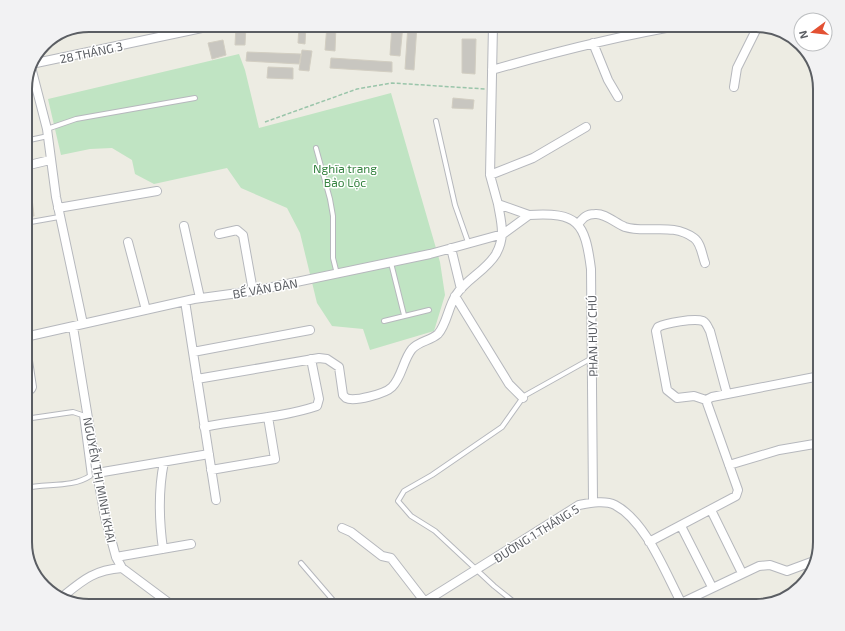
<svg xmlns="http://www.w3.org/2000/svg" width="845" height="631" viewBox="0 0 845 631" font-family="'Exo 2',sans-serif">
	<rect width="100%" height="100%" fill="#edece3"/>
	<path fill="#c0e4c3" d="M239,54L245,70L259,128L391,93L440,262L445,295L434,331L370,350L363,329L332,326L317,303L300,233L287,208L241,188L227,168L154,184L135,174L132,160L112,148L90,149L61,155L48,99Z"/>
	<path fill="#c8c6c0" stroke="#d2cec2" d="M236,25H246L245,45H235Z
		M299,25H306L305,44L298,43Z
		M327,25H336L335,51L325,50Z
		M392,25H403L400,56L390,55Z
		M408,25H417L414,70L405,69Z
		M462,39H476L475,74L462,73Z
		M223,40L226,55L212,59L208,43Z
		M302,50L312,51L309,71L299,70Z
		M247,52L301,54L299,64L246,61Z
		M331,58L392,62V72L330,68Z
		M268,67L293,68V79L267,78Z
		M453,98L474,100L473,109L452,108Z
		M25,189H31L34,216L25,217Z"/>
	<g fill="none" stroke-linecap="round" stroke-linejoin="round">
		<g stroke="#b6b8bd" stroke-width="6">
			<path id="service" d="M436,121L455,205L468,242
				M47,129L76,119L195,98
				M25,141L48,136
				M316,148L330,199L333,216V258L337,274
				M25,223L59,217
				M391,263L404,315
				M384,321L429,310
				M25,488C46,483 72,488 90,476L82,415L73,412L25,419
				M301,563L338,606
				M519,606L494,586L435,531L411,516L398,501L404,491L432,475L502,427L524,396L592,358"/>
		</g>
		<g stroke="#b6b8bd" stroke-width="10">
			<path id="minor" d="M493,25L490,175L498,204
				M593,43L608,80L618,97
				M36,63L216,25
				M492,70C555,52 618,36 683,25
				M32,71L47,129L56,197L83,324
				M734,87L737,68L756,30V25
				M25,166L50,160
				M490,175L533,158L586,127
				M58,208L157,191
				M529,215C578,212 585,222 591,269L593,502
				M578,224C583,218 586,214 595,214C605,213 615,223 625,227C647,234 672,222 694,238C701,243 702,255 705,263
				M184,226L200,298
				M219,234L237,230L243,235L253,291
				M128,242L146,310
				M451,248L461,289
				M455,296L509,384L523,398
				M185,301L216,500
				M73,327L97,473L105,517L116,557L122,568L173,606
				M25,337L194,299L253,291L430,254L503,234L529,215L498,204C501,222 506,236 496,254C486,271 466,279 456,295C448,307 447,324 438,334C430,341 419,341 412,349C403,360 402,377 392,387C385,394 354,402 346,398L343,395L339,367L327,359L319,358L197,379
				M193,352L310,330
				M25,393L31,389L32,387L25,341
				M706,400L694,396L677,398L667,390L656,331L658,327C666,323 694,318 703,321C707,323 708,328 710,331L727,394
				M204,427C242,419 281,418 317,406L319,399L311,359
				M729,465L779,450L820,443
				M211,470L275,459L268,417
				M97,473L209,454
				M711,510L742,573
				M681,526L712,587
				M342,528L351,532L382,556L391,558L425,602
				M649,542L736,496L738,490L706,400L712,397L820,376
				M163,549C159,520 158,491 164,462
				M116,557L191,544
				M62,597C83,580 94,570 122,568
				M431,598L442,606
				M681,603L759,566L770,565L787,571L814,561
				M418,606L579,505C590,503 605,500 615,505C647,522 666,575 683,606"/>
		</g>
		<path stroke="#9ac5aa" stroke-width="1.5" stroke-dasharray="4 2" stroke-linecap="butt" d="M265,122L357,89L392,83L485,89"/>
		<use href="#service" stroke="#fff" stroke-width="4"/>
		<use href="#minor" stroke="#fff" stroke-width="8"/>
	</g>
	<g text-anchor="middle" dominant-baseline="central" stroke-width="3" stroke-linejoin="round" paint-order="stroke">
		<g font-size="12" fill="#5b5e63" stroke="#fff">
			<text transform="translate(91 52) rotate(-12)">28 THÁNG 3</text>
			<text transform="translate(265 288) rotate(-10)">BẾ VĂN ĐÀN</text>
			<text transform="translate(592 336) rotate(-91)">PHAN HUY CHÚ</text>
			<text transform="translate(100 480) rotate(79)">NGUYỄN THỊ MINH KHAI</text>
			<text transform="translate(536 533) rotate(-32)">ĐƯỜNG 1 THÁNG 5</text>
		</g>
		<g font-size="12" fill="#388543" stroke="#fff">
			<text x="345" y="168">Nghĩa trang<tspan x="345" dy="14">Bảo Lộc</tspan></text>
		</g>
	</g>
	<path d="M0 0H845V631H0ZM89 32H756A57 57 0 0 1 813 89V542A57 57 0 0 1 756 599H89A57 57 0 0 1 32 542V89A57 57 0 0 1 89 32Z" fill="#f2f2f3" fill-rule="evenodd"/>
	<path fill="none" stroke="#5b5e63" stroke-width="2" d="M89 32H756A57 57 0 0 1 813 89V542A57 57 0 0 1 756 599H89A57 57 0 0 1 32 542V89A57 57 0 0 1 89 32Z"/>
	<g transform="translate(813 32) rotate(255)"><circle r="19" fill="#ffffff" stroke="#bdbfc1"/>
	<path d="M0-3L7 15L0 10L-7 15Z" fill="#e35133"/>
	<text y="-6" font-size="11" font-weight="bold" text-anchor="middle" fill="#5b5e63">N</text>
	</g>
</svg>
